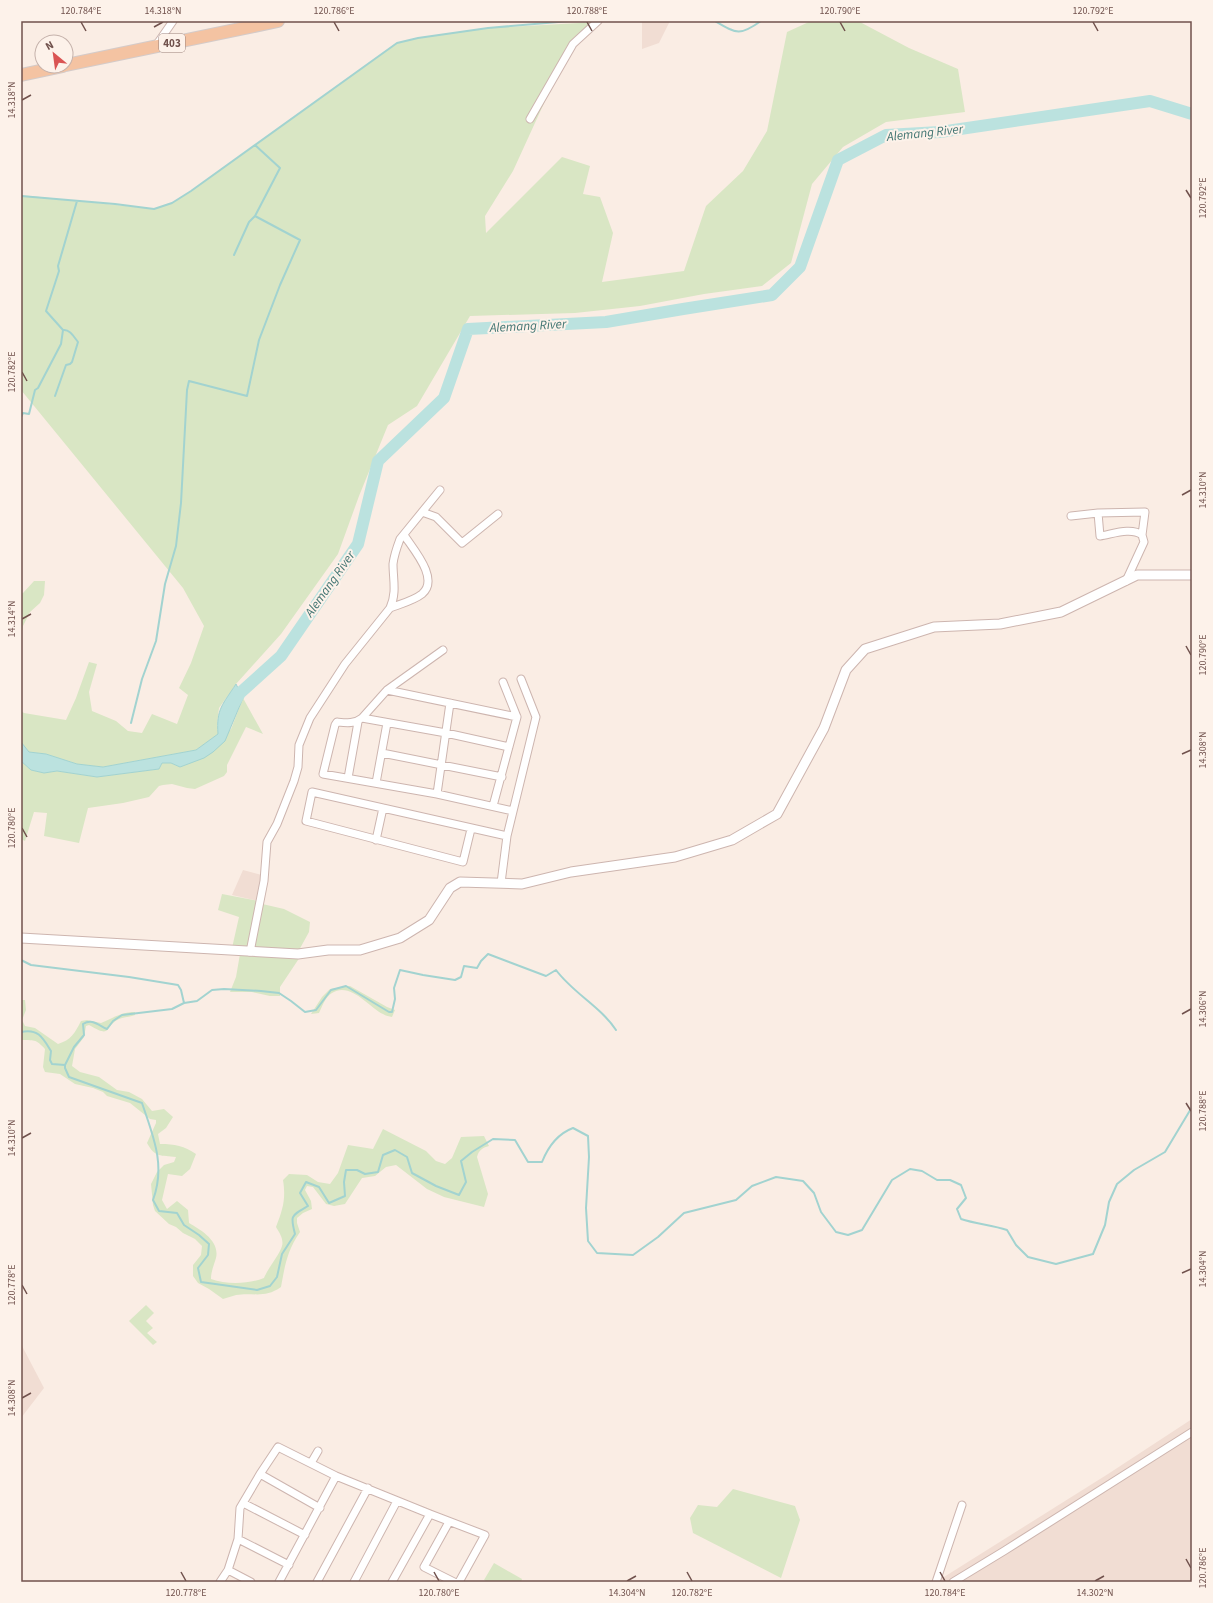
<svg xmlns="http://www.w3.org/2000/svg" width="1213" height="1603" viewBox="0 0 1213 1603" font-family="'Source Sans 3',sans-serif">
	<rect width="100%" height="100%" fill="#faede4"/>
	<path fill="#f1ddd3" d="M642,21H670L659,43L642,49Z
		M243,870L262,875L258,901L232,895Z
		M21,1344L44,1388L21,1418Z
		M1192,1419V1580L1188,1582H936L1108,1474Z"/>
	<path fill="#d9e6c4" d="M811,21H858L909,48L958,69L965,112L886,122L843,147L812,184L791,263L762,286L704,294L640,306L575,313L470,316L417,406L388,425L359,496L338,554L281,634L236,684L219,708L217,724L218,734L196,750L103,767L77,764L46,754L29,752L21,742V711L24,713L66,720L76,698L89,662L97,664L89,692L92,711L116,721L128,731L142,733L152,714L177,724L188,695L179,688L191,663L204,626L183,588L21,390V195L154,209L172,203L191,191L397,43L418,38L488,28L597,22L573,44L561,66L513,171L485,216L486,233L562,157L590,166L583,194L600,197L613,233L602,282L684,271L706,206L743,171L767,131L787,32Z
		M34,581H45L44,595L40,603L30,612L23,626L21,636V594L23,593Z
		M243,698L263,734L246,727L227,765V772L224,776L195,789L187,788L172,784L163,785L159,786L149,797L123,803L88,808L79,843L44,836L47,813L34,812L25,841L21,839V761L31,770L44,773L57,771L97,777L159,769L162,763H171L180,767L189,763L231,729Z
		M222,894L258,901V903L284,909L310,922L309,932L298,952L232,948L239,917L218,910Z
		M240,954L300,957L280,987V996H270L252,992H230L236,977Z
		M350,986L387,1007L395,1010L392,1017C389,1016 386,1016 383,1014C369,1007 350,981 332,993C325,997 322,1007 319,1013L311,1014L322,997L330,989Z
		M21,1000H25L26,1010L22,1020L25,1026L35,1028L58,1044C71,1040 75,1033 81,1021L87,1020L101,1023C113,1018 121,1012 135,1012V1015C130,1017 124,1017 119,1019C103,1027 113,1039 89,1025L86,1026L84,1037L75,1049L72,1066L80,1072L99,1077L117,1090L129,1092L142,1099L152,1111L164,1109L173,1117L166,1128L158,1134L160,1144C175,1144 184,1146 196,1154L190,1169L182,1176L168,1174L162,1200L167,1209L177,1201L188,1210L189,1223C201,1230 220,1241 216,1258C214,1265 211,1271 211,1279C227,1285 249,1284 264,1278C268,1268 280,1254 282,1246C284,1239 279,1232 276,1227C283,1209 286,1199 283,1180L289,1174L307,1175L318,1182L330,1184L338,1173L348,1145L373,1149L383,1129L426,1151L436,1161L445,1164L452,1158L461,1137L484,1136L489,1146C482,1148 479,1150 477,1157L488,1194L484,1207L444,1197L427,1189L396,1165L386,1167L375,1176L362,1178L345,1204L334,1206L326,1204L313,1187L307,1186L305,1190L311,1201L312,1209L303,1213L297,1218V1223L300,1232C287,1251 285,1265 281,1287C264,1299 253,1292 236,1295C232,1296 227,1298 223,1299L209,1289L198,1283L193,1276V1265L201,1255L202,1246L195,1239L183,1233L176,1227L169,1224L155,1211L153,1205L151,1184L157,1172L164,1165L174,1162L176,1157C161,1155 155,1158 147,1143L156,1123V1120L150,1119L130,1103L107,1096L103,1092L93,1088L75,1084L60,1074L45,1072L43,1067L45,1049C35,1038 34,1041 21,1040Z
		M146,1305L154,1313L146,1321L153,1328L147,1333L157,1342L153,1345L129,1321Z
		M733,1489L795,1506L800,1520L781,1578L693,1533L690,1518L698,1505L717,1507Z
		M494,1563L522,1579L521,1582H488L484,1580Z"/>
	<path fill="#bbe2df" stroke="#a2d3d0" d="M236,684L243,698L225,741L213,752L204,758L180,767L171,763H162L159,769L97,777L57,771L44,773L31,770L21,761V742L29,752L46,754L77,764L103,767L196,750L218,734C216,709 223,704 236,684Z"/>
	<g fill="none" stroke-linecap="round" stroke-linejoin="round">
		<path stroke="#a2d3d0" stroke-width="2" d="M715,21C737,34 740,36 761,21
			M21,196L115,204L154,209L172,203L191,191L397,43L418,38L488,28L570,21
			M234,255L249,222L255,216L280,168L255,145
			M55,396L66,365L70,364L72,362L78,342C74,337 70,329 63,330
			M21,417L23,413L29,414L35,390L38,388L61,344L63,330L46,311L59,271L58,266L77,201
			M131,723L142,679L156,641L165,584L176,546L181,503L187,390L189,381L247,396L259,340L280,285L300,240L255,216
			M21,847V864
			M21,887V935
			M21,960L31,965L129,977L178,985L181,990L184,1003L197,1001L212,990L224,989L261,991L279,993L291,1001L305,1012L316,1010L331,990L346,986L389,1012H392L395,999L394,988L400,970L423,975L455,980L461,977L464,966L477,968L481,961L488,954L546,976L556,970C573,993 601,1007 616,1030
			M21,1032C38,1028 43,1038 51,1051L50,1060L52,1064L65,1065V1068L69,1077L142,1103C153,1136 166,1165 153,1200L159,1211L177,1213L184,1225L199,1235L209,1244L208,1255L198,1268L201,1282L257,1290L270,1286L277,1277L282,1254L295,1234C290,1215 291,1216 308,1206L300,1193L306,1182L319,1187L329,1203L345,1196L344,1182L346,1170H357L365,1174L378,1172L383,1155L395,1150L407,1157L412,1173L436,1186L459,1195L466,1182L461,1161L472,1152L493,1139L515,1140L528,1162H542C548,1147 557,1134 573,1128L588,1136L589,1157L586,1208L588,1241L597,1253L633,1255L658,1237L684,1213L736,1200L752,1186L776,1177L803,1181L814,1193L821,1212L836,1232L848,1235L862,1230L892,1180L910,1169L922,1171L937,1180H950L961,1185L966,1198L957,1209L961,1219C976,1224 992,1225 1007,1230L1016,1245L1028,1257L1056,1264L1093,1254L1105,1225L1109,1202L1117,1184L1134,1170L1165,1152L1192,1107
			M65,1065L74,1047L84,1035L83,1024C92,1018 98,1025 107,1029L113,1021L122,1015L172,1009L184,1003"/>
		<path stroke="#bbe2df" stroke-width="12" d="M232,706L240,693L281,656L358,544L378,461L444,398L468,329L606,322L683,309L772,295L800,267L838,160L886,135L940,132L1150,101L1192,114"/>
		<g stroke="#cdb5af" stroke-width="9">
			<path id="minor" d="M155,47L173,21
				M530,119L573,44L598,21
				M422,512L436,517L462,543L498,514
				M1098,513L1145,512L1142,535
				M1071,516L1098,513L1100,536C1113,534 1131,527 1142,535L1144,542L1126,581
				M390,608C400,604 413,601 422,594C440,579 413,549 404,535
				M387,690L443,650
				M362,718L446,733L509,747
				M382,753L502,777
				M348,778L358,722
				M376,783L387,723
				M437,794L450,703
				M493,806L517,717L503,682
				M513,811L437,794L323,774L335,725L337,722C347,723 354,724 362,718L387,690L517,717
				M471,829L463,862L306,821L312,792L507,836
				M376,840L383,808
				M501,883L507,836L536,717L521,679
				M250,952L264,881L267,842L277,824L294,781L298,767L299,745L310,718L345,664L390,608C397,593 393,579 393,564C394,555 397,547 400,539L440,490
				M311,1463L318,1451
				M243,1503L305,1535
				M320,1508L260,1474L278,1447L336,1476L430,1514L392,1582
				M430,1514L485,1535L459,1582
				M449,1522L424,1567L454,1582
				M238,1539L289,1565
				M228,1570L251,1582
				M220,1582L228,1570L238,1539L240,1508L260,1474
				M279,1582L336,1476
				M317,1582L368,1488
				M354,1582L397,1501
				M936,1582L962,1505
				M953,1582L1004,1551L1192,1432"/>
		</g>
		<g stroke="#cdb5af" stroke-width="11">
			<path id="tertiary" d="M21,938L298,954L328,950H360L400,938L429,920L450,888L460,882L522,884L571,872L675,857L732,840L777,814L824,728L846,670L865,649L934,627L1000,624L1061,612L1137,575H1192"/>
		</g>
		<g stroke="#d4cbc9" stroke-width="14">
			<path id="primary" d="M66,65L278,21
				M21,75L63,66"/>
		</g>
		<use href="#minor" stroke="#fff" stroke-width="7"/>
		<use href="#tertiary" stroke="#fff" stroke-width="9"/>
		<use href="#primary" stroke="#f4c3a2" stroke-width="12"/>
	</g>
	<path fill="none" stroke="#70514c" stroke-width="1.5" d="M81,22L86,31M334,22L339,31M587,22L592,31M840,22L845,31M1093,22L1098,31M154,27L163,22M22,100L31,95M1186,190L1191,198M22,372L27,381M1182,495L1191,490M22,619L31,614M1186,646L1191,655M1182,754L1191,750M22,828L27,837M1182,1014L1191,1009M1186,1103L1191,1111M22,1138L31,1133M1182,1273L1191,1269M22,1285L27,1294M22,1398L31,1393M1186,1559L1191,1568M181,1572L186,1581M434,1572L439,1581M687,1572L692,1581M940,1572L945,1581M627,1581L636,1576M1095,1581L1104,1576"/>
	<g text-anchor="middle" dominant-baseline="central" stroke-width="4" stroke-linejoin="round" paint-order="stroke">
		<rect fill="#fdf2ea" stroke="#9a817b" stroke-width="1" x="159" y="34" width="26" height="18" rx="3"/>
		<g font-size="11" font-weight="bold" fill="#70514c">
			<text x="172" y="43">403</text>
		</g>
		<g font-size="13" font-style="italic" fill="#417572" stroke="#fdf2ea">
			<text transform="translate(925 133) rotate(-6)">Alemang River</text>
			<text transform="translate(528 326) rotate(-3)">Alemang River</text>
			<text transform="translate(330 584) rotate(-55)">Alemang River</text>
		</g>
	</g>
	<rect width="1213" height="1603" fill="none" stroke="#fdf2ea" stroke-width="44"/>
	<g transform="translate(54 54) rotate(331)"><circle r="19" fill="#fdf2ea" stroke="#c5b2ab"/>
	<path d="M0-3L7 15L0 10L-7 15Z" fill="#da5453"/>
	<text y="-6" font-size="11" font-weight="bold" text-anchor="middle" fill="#70514c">N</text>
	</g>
	<rect x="22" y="22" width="1169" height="1559" fill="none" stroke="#70514c" stroke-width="1.5"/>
	<g font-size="10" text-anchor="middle" fill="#70514c">
		<text x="81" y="14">120.784°E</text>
		<text x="163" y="14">14.318°N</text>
		<text x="334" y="14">120.786°E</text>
		<text x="587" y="14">120.788°E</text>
		<text x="840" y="14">120.790°E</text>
		<text x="1093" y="14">120.792°E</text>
		<text transform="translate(11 100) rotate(-90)" y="4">14.318°N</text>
		<text transform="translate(1202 198) rotate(-90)" y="4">120.792°E</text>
		<text transform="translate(11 372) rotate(-90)" y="4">120.782°E</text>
		<text transform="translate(1202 490) rotate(-90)" y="4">14.310°N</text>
		<text transform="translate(11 619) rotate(-90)" y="4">14.314°N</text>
		<text transform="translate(1202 655) rotate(-90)" y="4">120.790°E</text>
		<text transform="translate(1202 750) rotate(-90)" y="4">14.308°N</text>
		<text transform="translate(11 828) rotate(-90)" y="4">120.780°E</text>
		<text transform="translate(1202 1009) rotate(-90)" y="4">14.306°N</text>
		<text transform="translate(1202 1111) rotate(-90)" y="4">120.788°E</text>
		<text transform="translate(11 1138) rotate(-90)" y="4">14.310°N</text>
		<text transform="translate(1202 1269) rotate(-90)" y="4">14.304°N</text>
		<text transform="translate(11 1285) rotate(-90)" y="4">120.778°E</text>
		<text transform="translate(11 1398) rotate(-90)" y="4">14.308°N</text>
		<text transform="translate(1202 1568) rotate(-90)" y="4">120.786°E</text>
		<text x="186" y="1596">120.778°E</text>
		<text x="439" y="1596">120.780°E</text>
		<text x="627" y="1596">14.304°N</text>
		<text x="692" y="1596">120.782°E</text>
		<text x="945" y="1596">120.784°E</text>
		<text x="1095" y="1596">14.302°N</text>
	</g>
</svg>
